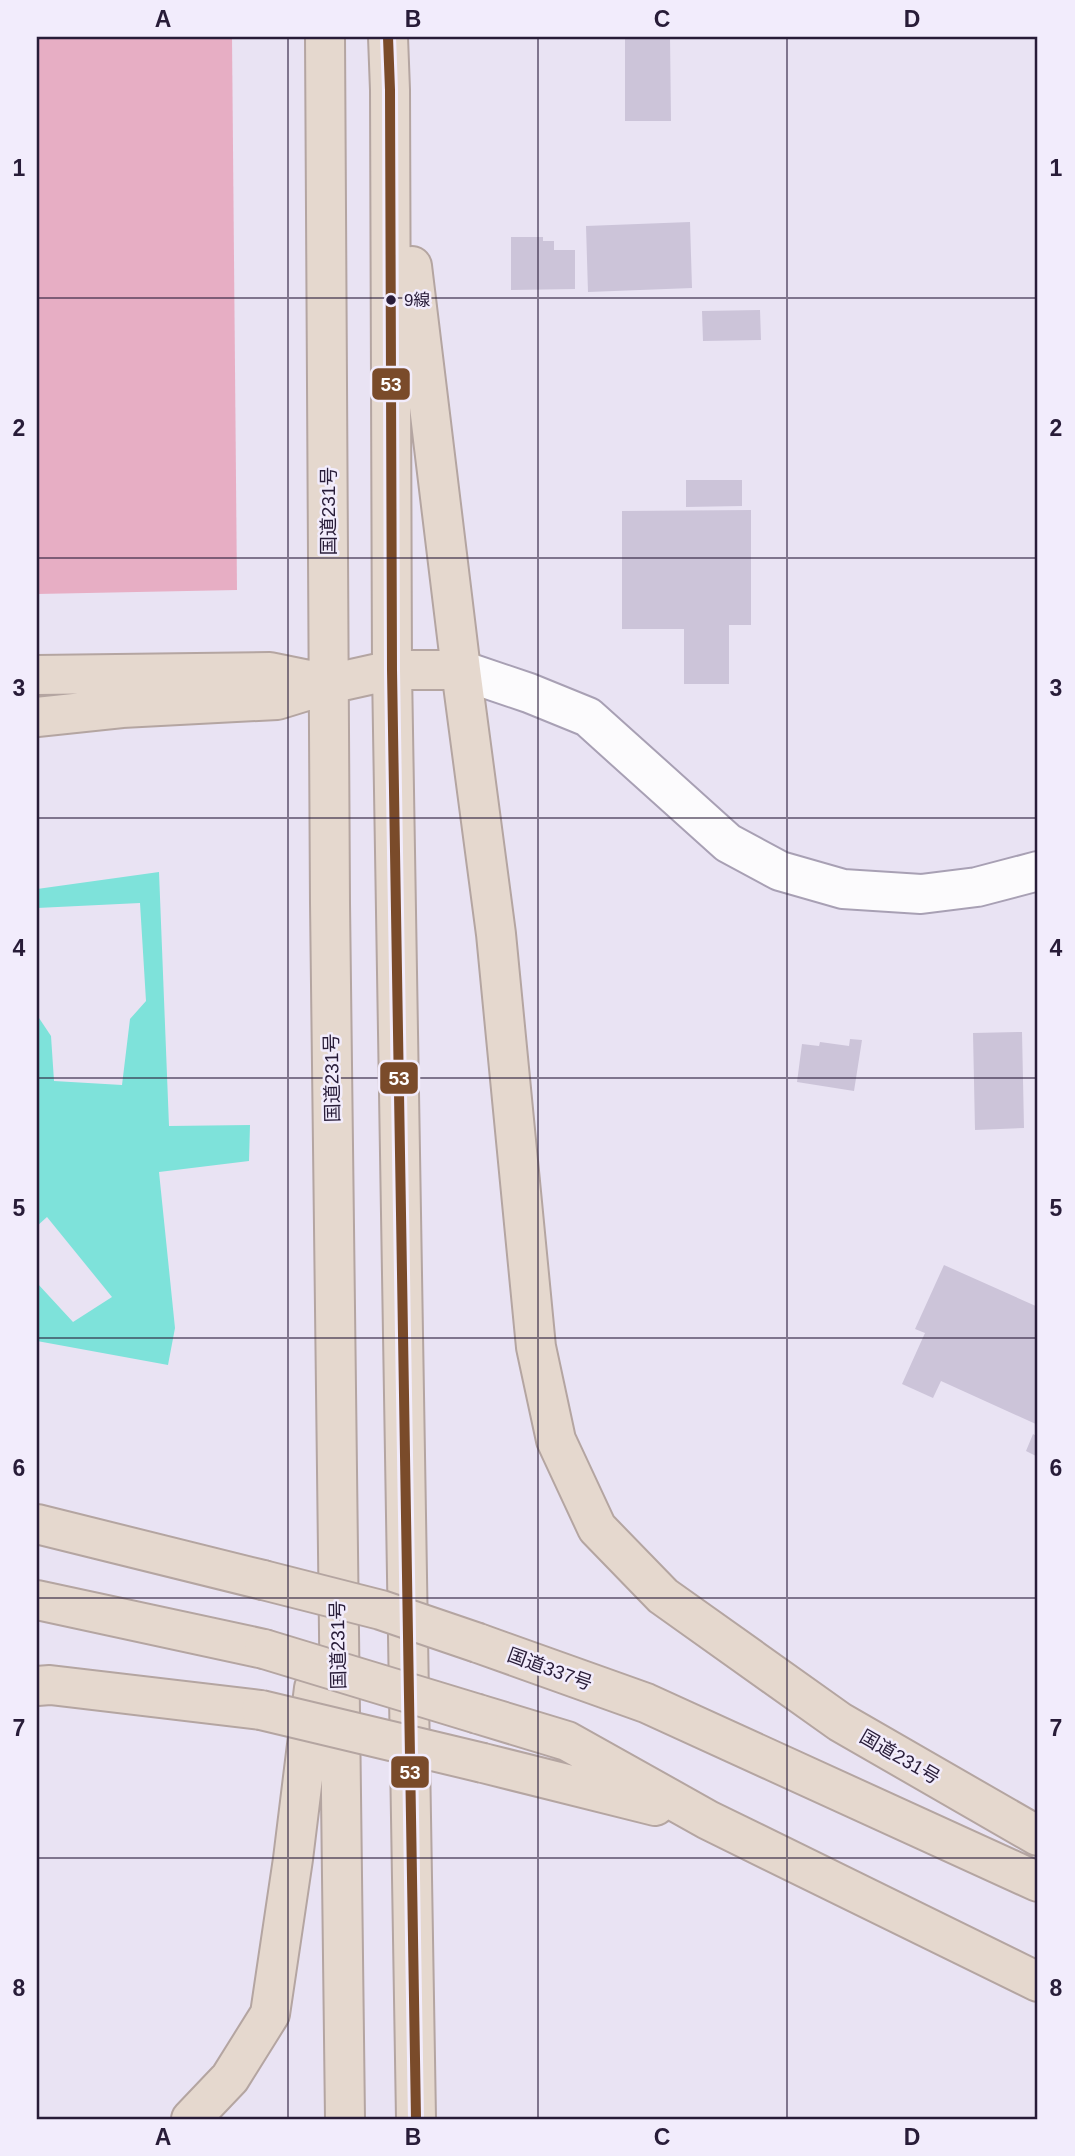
<svg xmlns="http://www.w3.org/2000/svg" width="1075" height="2156" viewBox="0 0 1075 2156" font-family="Arial,'Noto Sans JP',sans-serif">
	<rect width="100%" height="100%" fill="#e9e3f3"/>
	<path fill="#e7aec4" d="M37,37H232L237,590L37,594Z"/>
	<path fill="#7ee2da" d="M159,872L169,1126L250,1125L249,1161L159,1172L175,1328L168,1365L37,1341V1283L73,1322L112,1297L47,1217L37,1226V1015L51,1036L54,1081L122,1085L130,1019L146,1001L140,903L37,908V889Z"/>
	<path fill="#ccc4d9" d="M625,37H670L671,121H625Z
		M690,222L692,288L588,292L586,226Z
		M511,237H543V241H554V250H575V289L511,290Z
		M760,310L761,340L703,341L702,311Z
		M686,480H742V506L686,507Z
		M751,510V625H729V684H684V629H622V511Z
		M1022,1032L1024,1128L975,1130L973,1033Z
		M850,1039L862,1040L854,1091L797,1082L802,1044L819,1046L820,1042L849,1046Z
		M944,1265L1038,1307V1425L941,1381L933,1398L902,1384L925,1333L915,1329Z
		M1033,1434L1038,1437V1457L1026,1451Z"/>
	<g fill="none" stroke-linecap="round" stroke-linejoin="round">
		<g stroke="#a8a0b4" stroke-width="42">
			<path id="street" d="M461,670L529,693L588,717L728,843L780,871L843,889L921,894L977,887L1038,871"/>
		</g>
		<g stroke="#b4a5a1" stroke-width="42">
			<path id="highway" d="M325,37L330,903L345,2119
				M388,37L390,90L392,670L416,2119
				M412,266L461,670L496,934L536,1347L556,1440L597,1528L663,1596L840,1722L1038,1836
				M37,675L270,672L324,683
				M37,717L122,708L277,700L329,684L392,670H461
				M37,1524L263,1580
				M37,1600L264,1649
				M478,1643L646,1703L1038,1882
				M37,1686L50,1685L261,1710
				M478,1714L567,1741L708,1820L1038,1982
				M483,1763L655,1806
				M191,2119L230,2078L270,2014L293,1859L314,1688"/>
		</g>
		<use href="#street" stroke="#fcfbfd" stroke-width="38"/>
		<use href="#highway" stroke="#e5d8ce" stroke-width="38"/>
		<g stroke="#b4a5a1" stroke-width="42" stroke-linecap="butt">
			<path id="highway-bridge" d="M263,1580L381,1610L478,1643
				M264,1649L478,1714
				M261,1710L483,1763"/>
		</g>
		<use href="#highway-bridge" stroke="#e5d8ce" stroke-width="38"/>
		<g stroke="#f2ecfc" stroke-width="16">
			<path id="bus-1" d="M388,37L390,90L392,670L416,2119"/>
		</g>
		<use href="#bus-1" stroke="#7a4b2a" stroke-width="10"/>
	</g>
	<path fill="none" stroke="#281c38" stroke-width="2" stroke-opacity="0.55" d="M288,37V2119M538,37V2119M787,37V2119M37,298H1038M37,558H1038M37,818H1038M37,1078H1038M37,1338H1038M37,1598H1038M37,1858H1038"/>
	<circle fill="#281c38" stroke="#f2ecfc" stroke-width="2.5" cx="391" cy="300" r="6"/>
	<g text-anchor="middle" dominant-baseline="central" stroke-width="5" stroke-linejoin="round" paint-order="stroke">
		<g font-size="17" fill="#281c38" stroke="#f2ecfc" text-anchor="start">
			<text x="404" y="300">9線</text>
		</g>
		<g font-size="19" fill="#281c38" stroke="#f2ecfc">
			<text transform="translate(328 511) rotate(-90)">国道231号</text>
			<text transform="translate(332 1078) rotate(-91)">国道231号</text>
			<text transform="translate(338 1645) rotate(-91)">国道231号</text>
			<text transform="translate(550 1669) rotate(20)">国道337号</text>
			<text transform="translate(900 1757) rotate(30)">国道231号</text>
		</g>
	</g>
	<g stroke="#f2ecfc" stroke-width="2.5">
		<rect x="371" y="367" width="40" height="34" rx="7" fill="#7a4b2a"/>
		<rect x="379" y="1061" width="40" height="34" rx="7" fill="#7a4b2a"/>
		<rect x="390" y="1755" width="40" height="34" rx="7" fill="#7a4b2a"/>
	</g>
	<g font-size="19" text-anchor="middle" font-weight="bold" fill="#fff">
		<text x="391" y="391">53</text>
		<text x="399" y="1085">53</text>
		<text x="410" y="1779">53</text>
	</g>
	<rect width="1075" height="2156" fill="none" stroke="#f2ecfc" stroke-width="77"/>
	<rect x="38" y="38" width="998" height="2080" fill="none" stroke="#281c38" stroke-width="2.5"/>
	<g font-size="23" text-anchor="middle" font-weight="bold" fill="#281c38">
		<text x="163" y="27">A</text>
		<text x="413" y="27">B</text>
		<text x="662" y="27">C</text>
		<text x="912" y="27">D</text>
		<text x="19" y="176">1</text>
		<text x="1056" y="176">1</text>
		<text x="19" y="436">2</text>
		<text x="1056" y="436">2</text>
		<text x="19" y="696">3</text>
		<text x="1056" y="696">3</text>
		<text x="19" y="956">4</text>
		<text x="1056" y="956">4</text>
		<text x="19" y="1216">5</text>
		<text x="1056" y="1216">5</text>
		<text x="19" y="1476">6</text>
		<text x="1056" y="1476">6</text>
		<text x="19" y="1736">7</text>
		<text x="1056" y="1736">7</text>
		<text x="19" y="1996">8</text>
		<text x="1056" y="1996">8</text>
		<text x="163" y="2145">A</text>
		<text x="413" y="2145">B</text>
		<text x="662" y="2145">C</text>
		<text x="912" y="2145">D</text>
	</g>
</svg>
